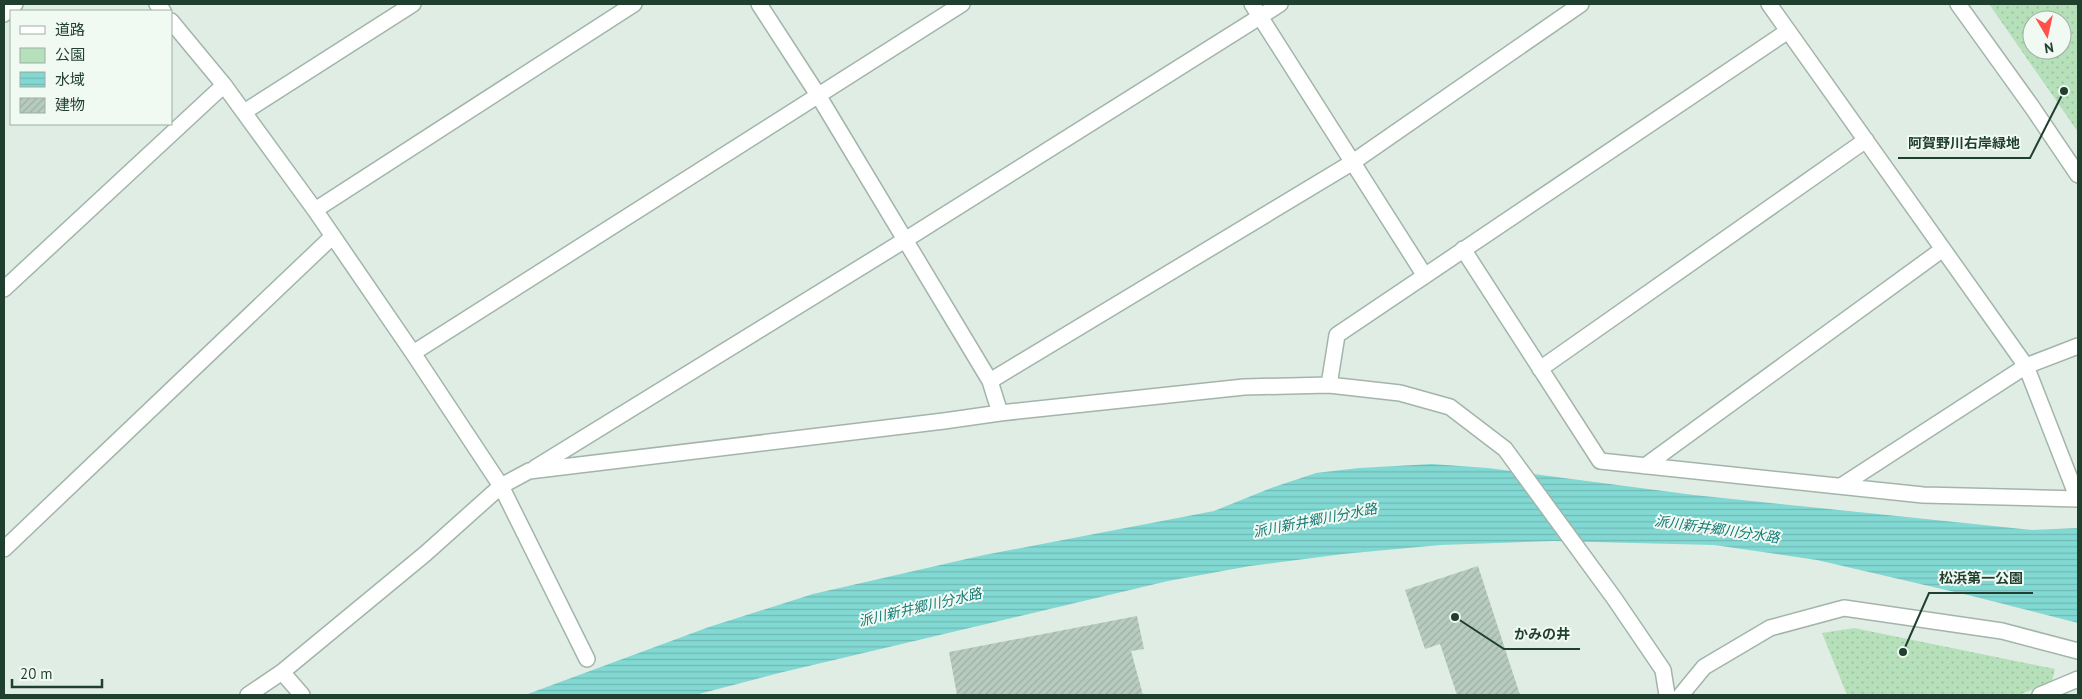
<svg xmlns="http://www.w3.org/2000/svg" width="2082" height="699" viewBox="0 0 2082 699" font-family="'PT Sans','Noto Sans JP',sans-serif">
	<defs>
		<pattern id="green-dots" width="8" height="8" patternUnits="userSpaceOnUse" patternTransform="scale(1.25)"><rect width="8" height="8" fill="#b6e0b9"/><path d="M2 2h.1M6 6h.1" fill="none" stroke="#9cc19f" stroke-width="1.8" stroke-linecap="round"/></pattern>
		<pattern id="water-rules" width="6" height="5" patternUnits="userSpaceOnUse" patternTransform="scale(1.25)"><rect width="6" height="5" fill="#82d8d2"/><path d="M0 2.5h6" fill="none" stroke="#70bab5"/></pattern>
		<pattern id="building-hatch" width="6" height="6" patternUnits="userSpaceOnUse" patternTransform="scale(1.25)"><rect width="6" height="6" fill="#b8cbbf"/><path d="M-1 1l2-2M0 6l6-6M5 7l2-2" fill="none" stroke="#9eafa4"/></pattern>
	</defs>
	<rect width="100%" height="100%" fill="#e0ede4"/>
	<path fill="url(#green-dots)" fill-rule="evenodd" d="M1989,4H2078V132ZM2032,20H2062V50H2032Z
		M1854,628L2055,669L2052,681L2019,695H1847L1822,633Z"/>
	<path fill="url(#water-rules)" d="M1432,464L1488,468L1694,495L2032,530L2078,528V623L1972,596L1817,560L1714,545L1554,541L1440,545L1343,554L1250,566L1168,581L779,673L695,695H525L709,627L813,594L984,555L1214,511L1271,488L1316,473L1359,468Z"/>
	<path fill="url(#building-hatch)" d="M1478,566L1520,695H1457L1440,644L1425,649L1405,590Z
		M1137,616L1144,649L1131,651L1143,695H957L949,652Z"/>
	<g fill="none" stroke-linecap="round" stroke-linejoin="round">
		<g stroke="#a2b5aa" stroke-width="18">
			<path id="minor" d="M157,4L163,11
				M759,4L818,95L990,381L1000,413
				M1252,4L1425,276
				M171,21L224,85L315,210L413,353L501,486L587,659
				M244,112L413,4
				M315,210L634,4
				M1463,249L1600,461L1923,495L2078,499L2026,366L1769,4
				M4,289L224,85
				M413,353L962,4
				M1540,369L1866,140
				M990,381L1353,162L1581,4
				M1329,385L1337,335L1788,31
				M1645,466L1943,249
				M535,468L905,240L1280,4
				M1841,486L2026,366L2078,346
				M4,549L333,236
				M282,672L302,695
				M248,695L282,672L425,554L501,486L529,471L944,421L1000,413L1244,387L1329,385L1400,393L1450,407L1505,449L1614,598L1663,670L1667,695
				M2040,695L2078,679"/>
		</g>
		<g stroke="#a2b5aa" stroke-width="18">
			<path id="tertiary" d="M1958,4L2032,107L2078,175
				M4,14L15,4
				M1681,695L1704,667L1770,628L1844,608L2002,631L2078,651"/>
		</g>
		<use href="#minor" stroke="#fff" stroke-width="15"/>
		<use href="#tertiary" stroke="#fff" stroke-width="15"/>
	</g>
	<g text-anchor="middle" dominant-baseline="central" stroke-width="4" stroke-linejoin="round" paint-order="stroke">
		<g font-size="14" font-style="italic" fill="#137b76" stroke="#f1f9f3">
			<text transform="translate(1315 520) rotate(-11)">派川新井郷川分水路</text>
			<text transform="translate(1717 529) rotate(8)">派川新井郷川分水路</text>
			<text transform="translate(920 607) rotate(-13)">派川新井郷川分水路</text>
		</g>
	</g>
	<path fill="none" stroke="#1f3f2f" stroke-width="2" d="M2064 91L2030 158H1898M1903 652L1929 593H2033M1455 617L1504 649H1580"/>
	<g fill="#1f3f2f" stroke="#f1f9f3" stroke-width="2">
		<circle cx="2064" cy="91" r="5"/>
		<circle cx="1903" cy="652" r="5"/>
		<circle cx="1455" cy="617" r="5"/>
	</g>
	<g font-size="14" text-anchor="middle" font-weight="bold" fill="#1f3f2f" stroke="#f1f9f3" stroke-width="4" stroke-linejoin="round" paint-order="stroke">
		<text x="1964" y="148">阿賀野川右岸緑地</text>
		<text x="1981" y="583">松浜第一公園</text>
		<text x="1542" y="639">かみの井</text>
	</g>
	<rect width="2082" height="699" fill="none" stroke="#1f3f2f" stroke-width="10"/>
	<rect x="10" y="10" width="162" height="115" fill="#f1f9f3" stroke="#9dafa5"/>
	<rect x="20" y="26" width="25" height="8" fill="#ffffff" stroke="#9dafa5"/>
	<text x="55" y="35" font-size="15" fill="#1f3f2f">道路</text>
	<rect x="20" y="48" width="25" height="15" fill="#b6e0b9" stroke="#9dafa5"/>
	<text x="55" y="60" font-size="15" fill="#1f3f2f">公園</text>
	<rect x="20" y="72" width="25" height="15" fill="url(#water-rules)" stroke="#9dafa5"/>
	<text x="55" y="85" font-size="15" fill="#1f3f2f">水域</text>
	<rect x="20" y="98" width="25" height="15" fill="url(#building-hatch)" stroke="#9dafa5"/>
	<text x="55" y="110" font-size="15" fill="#1f3f2f">建物</text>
	<g transform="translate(2047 35) rotate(171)"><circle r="24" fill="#f1f9f3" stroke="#9dafa5"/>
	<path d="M0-4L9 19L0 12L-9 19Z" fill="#ff514c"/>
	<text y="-8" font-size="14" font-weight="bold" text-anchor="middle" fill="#1f3f2f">N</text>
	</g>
	<path d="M12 679v8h90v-8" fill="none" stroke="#1f3f2f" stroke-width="2.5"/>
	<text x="20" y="679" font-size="15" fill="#1f3f2f" stroke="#f1f9f3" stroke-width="4" paint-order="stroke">20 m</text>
</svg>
